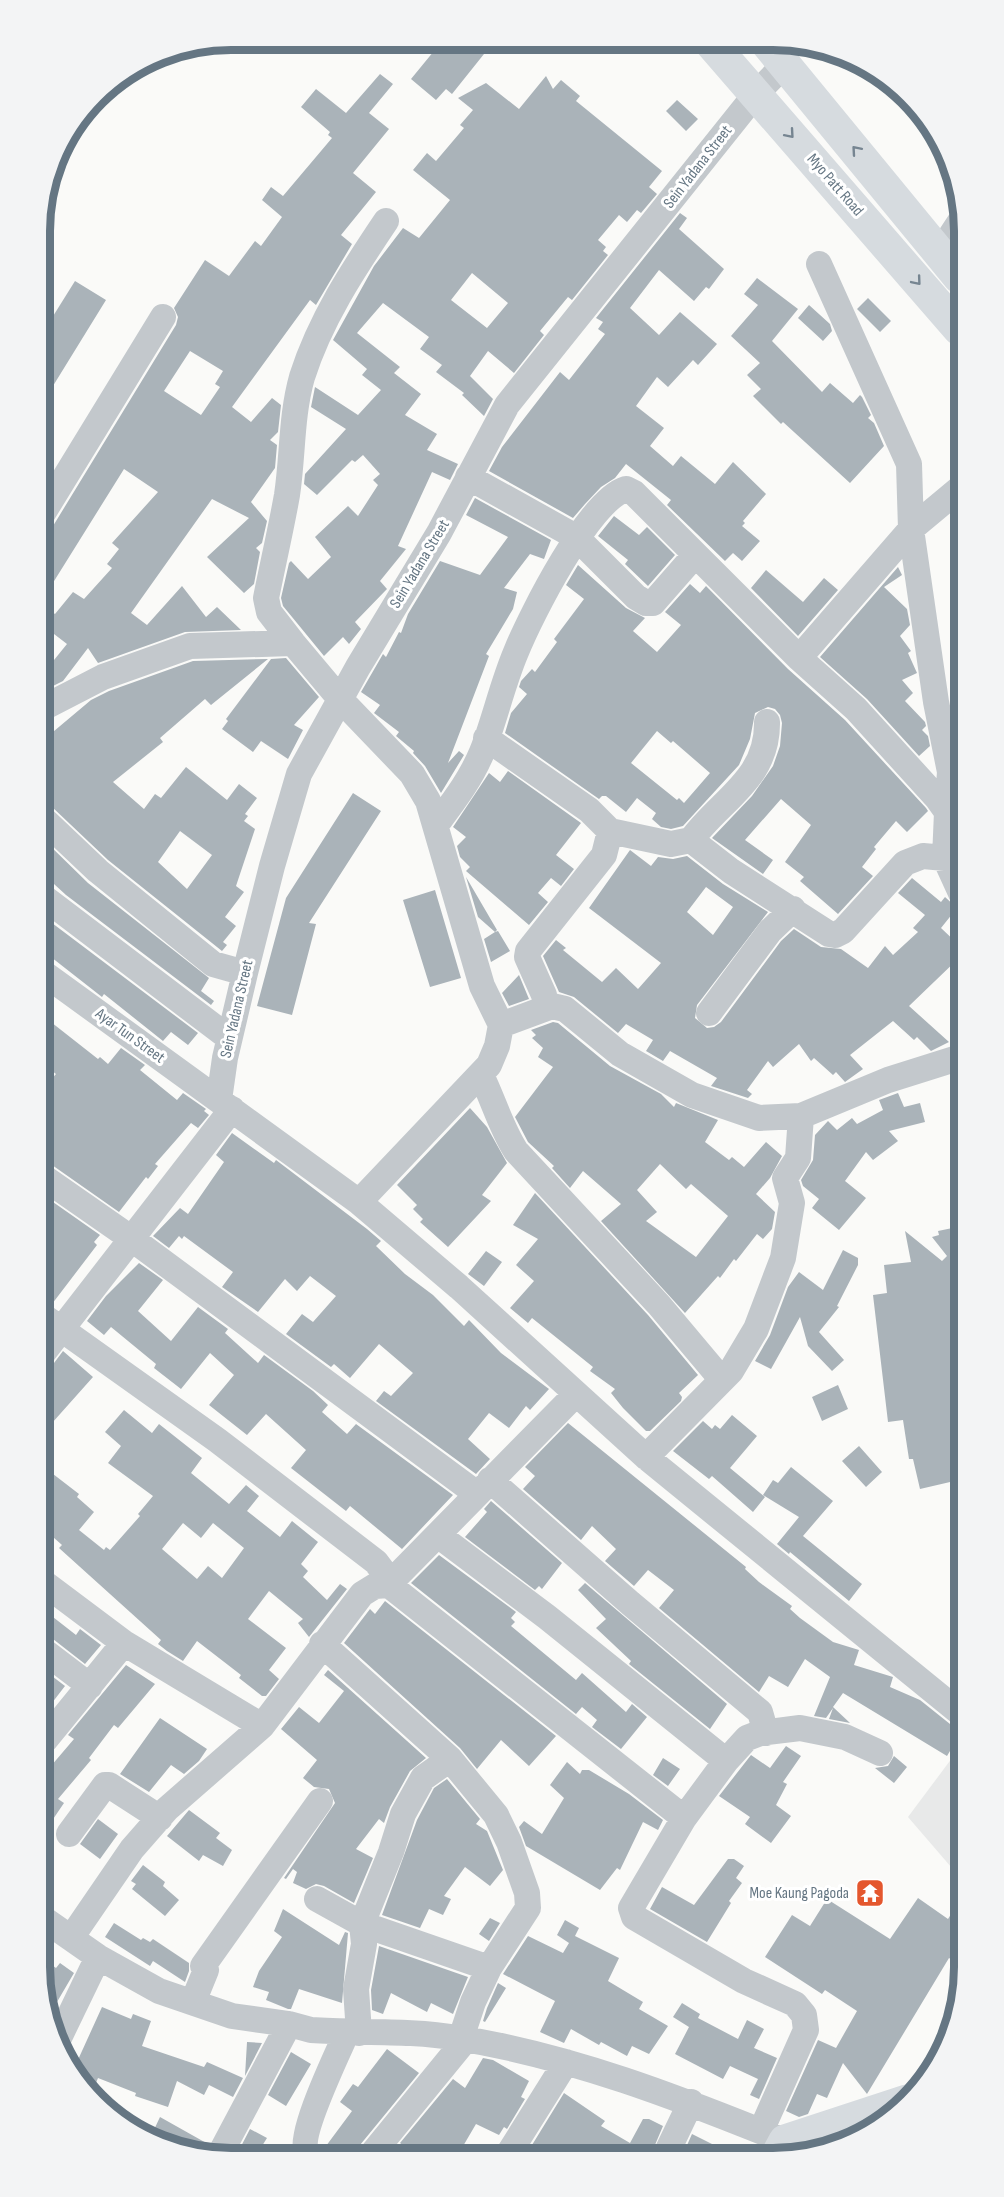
<svg xmlns="http://www.w3.org/2000/svg" width="1004" height="2197" viewBox="0 0 1004 2197" font-family="'Sofia Sans Condensed',sans-serif">
	<rect width="100%" height="100%" fill="#fafaf8"/>
	<path fill="#e8e9e9" d="M964,1742V1882L908,1817Z"/>
	<path fill="#aab3b9" fill-rule="evenodd" d="M443,40H467L484,54L452,94L446,89L436,100L411,79Z
		M380,74L393,84L369,113L389,129L353,173L376,192L341,235L352,244L316,305L310,300L232,407L251,422L272,398L281,405L278,432L270,440L277,445L275,468L251,502L267,521L262,543L256,548L260,552L254,584L244,593L207,557L249,518L212,499L131,613L147,625L182,586L206,617L217,607L241,630L185,632L98,663L88,648L63,681L41,692V676L67,644L41,624V604L55,614L73,592L84,599L112,568L107,564L119,549L112,543L158,492L124,469L41,602V554L49,540L43,536L53,526L176,325L178,317L174,308L205,260L229,276L255,241L261,246L282,217L262,200L271,187L283,196L332,138L328,135L330,132L301,107L316,89L346,113ZM190,351L223,371L215,384L220,387L201,415L164,391Z
		M546,76L553,89L561,80L580,96L576,101L662,171L649,187L657,194L641,213L637,210L627,222L619,215L598,240L606,247L603,251L608,255L572,300L568,297L540,331L544,335L514,373L488,351L470,376L493,399L484,416L462,395L464,393L436,372L442,365L420,349L429,337L383,303L357,333L400,367L394,373L421,394L405,415L437,434L427,450L458,464L450,480L432,472L398,546L406,549L380,581L387,589L355,622L361,629L349,644L343,637L324,656L283,606L281,598L289,563L291,561L308,579L331,557L315,537L348,506L358,516L378,485L373,480L380,474L363,455L355,462L352,460L317,495L304,484L305,474L346,429L311,407L315,387L358,415L381,390L362,375L367,369L333,340L374,266L403,228L419,238L450,200L413,170L427,153L436,161L464,128L460,125L473,110L458,98L486,83L519,109ZM472,273L508,303L487,328L451,300Z
		M677,100L698,119L686,131L666,111Z
		M680,213L687,218L679,229L724,269L709,289L706,287L694,301L659,270L630,308L659,335L680,312L717,344L698,365L693,360L668,387L657,377L636,406L664,428L650,446L673,466L681,456L715,484L733,462L766,494L743,521L745,523L742,526L760,541L742,561L733,553L725,561L667,505L671,500L626,464L615,478L601,487L585,504L573,518L489,471L502,447L560,372L569,380L605,334L598,329L603,322L596,318Z
		M757,278L798,309L772,341L822,392L830,383L853,403L860,395L862,397L871,415L868,418L874,423L884,446L850,483L783,422L781,424L753,396L761,389L747,375L760,363L731,336L758,305L744,294Z
		M75,281L106,300L40,407V337Z
		M868,298L891,321L880,332L857,309Z
		M809,305L830,324L832,331L823,341L798,318Z
		M475,498L551,540L544,559L530,554L504,588L517,592L513,609L486,654L489,656L448,763L459,751L464,755L441,793L425,766L413,753L414,751L396,736L399,732L374,713L380,705L361,692L383,654L386,657L399,632L401,633L408,614L440,561L480,575L508,537L466,515Z
		M614,516L639,535L647,527L675,555L648,586L625,564L628,560L598,536Z
		M578,565L626,608L645,618L633,631L657,652L681,625L665,612L690,584L700,593L706,586L788,669L845,720L926,808L928,811L907,832L896,821L874,847L876,849L862,867L873,876L838,914L800,881L804,877L785,862L811,825L781,799L745,840L773,860L763,874L712,838L752,796L773,766L780,746L782,723L780,715L775,709L768,707L755,713L750,739L739,765L683,826L671,829L661,827L652,819L656,813L637,798L626,812L606,796H602L599,799L505,733L511,713L527,694L519,687L521,681L532,669L535,672L557,642L554,639L584,599L566,585ZM657,731L671,743L673,741L710,773L684,803L679,798L677,800L631,763Z
		M898,567L902,575L884,587L907,609L910,625L900,636L911,651L908,653L917,673L902,680L913,693L905,701L925,722L926,726L922,730L928,736L930,746L919,756L867,699L820,657Z
		M766,570L803,602L824,578L838,590L798,636L751,588Z
		M286,658L319,697L294,725L303,730L288,759L261,741L253,752L222,729L228,721L226,719L271,659Z
		M268,659L211,705L205,699L160,738L163,742L113,782L144,809L155,794L161,798L186,767L227,800L239,784L257,798L245,814L248,816L244,821L255,829L236,886L244,892L225,917L236,926L223,942L227,945L222,951L108,860L51,806L41,802V742L91,700L109,691L193,661ZM180,831L212,855L187,889L158,862Z
		M508,771L581,823L556,855L574,869L561,886L551,878L538,893L548,902L529,925L466,871L470,867L460,857L457,846L466,837L453,827L489,773L500,782Z
		M353,793L381,811L309,923L316,924L292,1015L257,1006L286,898Z
		M42,838L88,883L209,978L201,991L214,1001L211,1005L66,895L42,873Z
		M630,850L651,866L658,857L673,859L687,856L723,884L768,912L697,1005L695,1018L707,1028L714,1027L721,1022L781,941L794,929L821,947L841,949L868,968L885,946L893,955L918,932L913,928L925,915L898,893L912,878L941,902L945,897L957,908L941,928L961,947V956L909,1006L949,1042L931,1051L917,1037L914,1040L893,1021L850,1055L863,1069L845,1082L836,1072L833,1075L814,1058L811,1061L799,1044L773,1067L768,1061L747,1090L752,1094L748,1098L711,1086L717,1078L670,1051L663,1061L646,1051L653,1040L626,1024L618,1033L574,997L559,992L543,956L556,940L566,948L563,950L602,982L616,968L638,989L661,963L589,908ZM706,887L733,907L713,935L687,912Z
		M466,877L497,930L495,932L498,931L510,951L491,962L484,939L495,932L478,917Z
		M435,890L461,978L430,987L403,900Z
		M52,923L198,1033L188,1045L171,1032L163,1041L104,994L102,997L42,950V936Z
		M519,975L529,999L509,1006L502,993Z
		M42,1015L98,1059L100,1057L108,1064L121,1048L145,1065L140,1070L177,1100L183,1093L206,1109L204,1111L209,1115L198,1128L191,1123L155,1164L158,1166L148,1179L146,1177L119,1212L52,1165L43,1162L42,1090L56,1074L42,1063Z
		M553,1022L558,1023L610,1066L661,1094L674,1107L676,1103L718,1120L705,1142L729,1160L732,1157L744,1167L766,1142L782,1156L770,1178L756,1194L775,1212L772,1229L763,1239L757,1234L736,1261L734,1259L720,1278L718,1276L685,1313L601,1221L621,1204L583,1171L570,1188L552,1168L554,1166L528,1142L515,1117L553,1067L538,1057L543,1048L532,1038L536,1035L531,1030ZM660,1164L686,1189L691,1184L728,1216L696,1257L646,1221L657,1212L637,1190Z
		M898,1093L904,1107L920,1103L925,1122L889,1131L898,1141L873,1160L866,1152L845,1181L866,1198L839,1230L812,1208L819,1199L803,1186L801,1180L813,1160L815,1135L828,1121L837,1130L852,1118L857,1124L883,1110L879,1100Z
		M470,1108L487,1127L507,1163L482,1195L491,1201L448,1247L420,1222L423,1219L413,1209L417,1205L397,1185Z
		M232,1133L274,1163L276,1160L367,1229L381,1241L376,1246L405,1274L433,1295L464,1326L469,1320L501,1353L549,1389L530,1410L526,1406L509,1428L489,1413L468,1439L490,1459L476,1474L376,1401L384,1391L391,1396L413,1373L379,1344L350,1378L334,1364L331,1367L286,1334L302,1314L313,1322L336,1296L310,1276L297,1291L285,1279L258,1312L222,1287L233,1272L184,1236L182,1239L179,1236L169,1248L153,1236L180,1208L188,1214L224,1162L216,1155Z
		M535,1193L648,1315L698,1375L679,1393L682,1397L681,1401L650,1431H646L623,1408L611,1393L615,1389L590,1371L593,1367L532,1318L528,1323L510,1308L534,1281L516,1265L538,1239L513,1225Z
		M43,1195L100,1235L94,1242L97,1245L52,1304L43,1301Z
		M962,1226L963,1479L920,1489L913,1459H909L903,1420L888,1422L873,1295L887,1293L884,1265L911,1262L905,1231L942,1261L947,1256L932,1237L939,1235L938,1231Z
		M843,1250L858,1258V1265L837,1306L839,1307L819,1332L844,1360L832,1371L808,1346L800,1317L771,1369L755,1361L770,1335L788,1287L799,1272L823,1290Z
		M486,1251L502,1262L484,1286L468,1274Z
		M139,1263L163,1280L138,1311L171,1341L198,1307L228,1329L225,1333L258,1363L264,1355L313,1391L328,1405L322,1412L347,1434L356,1424L453,1495L402,1549L350,1506L346,1511L291,1468L306,1450L266,1414L247,1435L209,1405L234,1375L210,1353L181,1389L154,1368L156,1364L111,1327L104,1335L87,1321L106,1296Z
		M63,1351L93,1377L44,1432L43,1368L54,1363Z
		M838,1385L848,1409L822,1421L812,1397Z
		M124,1410L152,1433L159,1424L202,1458L191,1473L229,1504L246,1485L259,1496L247,1511L280,1537L292,1521L318,1542L301,1564L308,1571L303,1577L327,1600L340,1584L347,1589L309,1637L298,1623L303,1619L269,1591L248,1619L286,1648L269,1670L279,1679L266,1696H262L239,1678L241,1675L197,1641L183,1661L167,1651L158,1644L161,1640L59,1548L62,1545L44,1529V1467L79,1494L77,1497L94,1512L79,1530L104,1550L106,1547L110,1550L140,1516L138,1514L153,1496L108,1463L121,1446L105,1432ZM183,1523L201,1538L213,1523L244,1548L222,1578L208,1566L197,1579L162,1549Z
		M732,1415L757,1436L730,1468L765,1497L753,1512L712,1476L709,1479L673,1451L703,1421L712,1429L715,1425L720,1429Z
		M568,1423L746,1567L745,1569L759,1582L792,1606L790,1609L800,1618L833,1642L859,1650L854,1665L893,1677L890,1687L920,1700L955,1728L962,1731L947,1756L843,1693L833,1707L850,1723L829,1719L833,1708L826,1718L814,1716L830,1677L805,1659L788,1687L769,1676L759,1692L659,1608L674,1590L648,1570L634,1586L605,1561L616,1549L592,1526L581,1540L523,1489L535,1476L525,1467Z
		M859,1446L882,1472L866,1487L842,1461Z
		M791,1467L833,1501L803,1536L862,1584L849,1601L790,1552L789,1554L777,1544L799,1517L763,1495L773,1480L778,1483Z
		M491,1501L562,1563L542,1589L539,1586L535,1590L465,1537L487,1512L484,1509Z
		M439,1555L516,1612L511,1618L515,1622L511,1626L576,1680L582,1673L626,1712L632,1704L647,1717L621,1749L592,1727L597,1720L582,1707L576,1714L411,1583Z
		M585,1583L727,1704L710,1729L629,1664L631,1661L596,1628L606,1619L578,1590Z
		M385,1601L556,1736L529,1766L501,1740L477,1769L460,1748L344,1643L370,1609L375,1614Z
		M44,1610L76,1635L80,1629L101,1645L85,1664L53,1639L44,1636Z
		M126,1665L155,1684L118,1728L114,1725L89,1758L91,1760L58,1799L64,1803L45,1831V1773L74,1739L68,1735Z
		M44,1670L65,1686L45,1712Z
		M328,1670L426,1758L410,1771L390,1807L384,1823L379,1819L356,1849L373,1858L354,1903L324,1886L316,1884L306,1889L293,1883L297,1872L293,1869L286,1879L284,1878L335,1803L329,1789L314,1787L303,1778L317,1760L281,1729L299,1707L319,1723L344,1691L324,1675Z
		M160,1718L207,1749L199,1761L184,1774L171,1765L149,1792L120,1774Z
		M786,1746L801,1756L783,1782L787,1784L776,1805L791,1816L771,1843L745,1824L750,1817L719,1796L751,1755L770,1768Z
		M894,1756L907,1767L894,1783L875,1768L888,1766Z
		M663,1758L680,1769L668,1786L653,1775Z
		M567,1762L580,1774L582,1770H589L629,1794L663,1820L658,1830L643,1822L620,1870L617,1868L600,1890L526,1846L519,1827L524,1821L542,1834L564,1798L550,1785Z
		M447,1779L480,1819L476,1824L487,1831L503,1870L490,1886L465,1867L444,1896L451,1899L443,1915L429,1909L420,1928L382,1915L417,1820L434,1788Z
		M189,1810L220,1833L216,1838L232,1850L223,1866L203,1855L199,1861L167,1836Z
		M98,1819L118,1834L100,1859L80,1844Z
		M728,1859H734L744,1866L736,1878L742,1883L729,1901L731,1903L707,1942L650,1909L662,1887L694,1905Z
		M143,1865L165,1882L163,1886L179,1900L165,1916L132,1889L136,1884L131,1881Z
		M918,1898L948,1919L953,1911L964,1918L965,1969L949,1958L867,2094L843,2063L827,2098L817,2094L808,2114L799,2117L786,2111L818,2040L836,2048L857,2011L825,1990L822,1994L765,1957L792,1915L810,1926L827,1899L890,1939Z
		M283,1909L339,1945L345,1932L348,1933L342,2003L299,1989L291,2009H288L266,2000L269,1992L253,1987L259,1971L282,1937L274,1931Z
		M490,1918L500,1923L489,1941L479,1934Z
		M565,1920L579,1928L575,1936L619,1958L608,1981L643,2002L639,2009L668,2026L649,2054L632,2046L627,2056L601,2042L599,2045L571,2029L564,2043L540,2032L555,2001L503,1974L528,1936L563,1953L569,1943L557,1935Z
		M114,1923L141,1940L143,1938L150,1942L153,1939L189,1963V1971L185,1982L153,1961L150,1966L105,1937Z
		M379,1946L468,1977L453,2014L431,2003L427,2012L391,1993L383,2014L372,2010L371,1990Z
		M45,1960L56,1968L60,1963L74,1973L47,2019Z
		M498,1983L506,1988L485,2022L483,2021L487,2008Z
		M682,2003L700,2014L698,2018L738,2039L747,2020L764,2029L754,2048L777,2058L759,2099L750,2095L758,2079L730,2066L723,2079L675,2054L689,2027L673,2017Z
		M102,2007L131,2019L133,2014L151,2021L142,2046L204,2067L207,2062L243,2078L233,2097L209,2085L204,2095L177,2081L168,2107L135,2096L136,2093L98,2078L91,2095L72,2073Z
		M247,2042L262,2043L245,2076Z
		M387,2049L419,2073L360,2145L357,2154H335L326,2146L352,2111L340,2102L353,2084L358,2087Z
		M291,2052L311,2064L286,2106L268,2095Z
		M483,2058L493,2060L529,2081L521,2097L525,2099L507,2129L504,2127L499,2135L476,2124L459,2153H412L400,2143L453,2079L465,2088Z
		M564,2093L605,2121L601,2126L630,2143L643,2119H649L663,2126L652,2152L544,2153L532,2145Z
		M160,2117L208,2144L205,2154H193L152,2134Z
		M250,2129L267,2138L257,2154H237Z
		M692,2134L728,2152H684Z"/>
	<g fill="none" stroke-linecap="round" stroke-linejoin="round">
		<path stroke="#c3c8cc" stroke-width="26" d="M940,252L959,223
			M819,264L909,464L911,529L936,702L950,772L947,812
			M468,477L576,537L636,597L646,603H653L695,555
			M40,518L163,317
			M799,658L911,529L959,489
			M41,709L103,677L190,646L293,643
			M486,738L589,810L610,831L604,855L528,951L527,957L544,995L546,1008
			M41,817L98,871L213,964L245,973
			M436,825C453,802 471,779 482,752C495,719 502,685 516,652C531,615 589,500 626,489L634,493L799,658L856,709L937,798L947,812L945,858L961,893
			M610,831L671,844L691,840L731,871L829,934L835,935L843,931L905,863L923,856L945,858
			M691,840C721,799 768,779 767,722
			M42,896L229,1038
			M42,972L359,1202L459,1287L646,1457L964,1716
			M709,1013L770,931L793,909
			M501,1025L552,1006L565,1009L620,1054L692,1095L759,1118L801,1116L888,1080L961,1057
			M481,1075C493,1099 501,1128 516,1151L659,1305L722,1380
			M219,1100L225,1058L245,973L272,866L299,774L358,667L439,533L507,405L755,95L783,66
			M43,1177L132,1239L477,1494
			M359,1202L489,1065L497,1046L501,1025L482,986L428,801L412,774L340,699L293,643L269,612L266,598C273,563 281,529 287,495C293,455 291,416 302,377C320,320 353,270 386,221
			M43,1316L217,1440L376,1562L391,1582L389,1585L684,1818
			M43,1353L232,1109
			M646,1457L731,1371L756,1329L783,1258L792,1203L785,1178L798,1158L801,1116
			M490,1480L630,1603L760,1712L766,1733
			M438,1535L547,1617L726,1761
			M391,1582L576,1394
			M44,1583L124,1643L45,1740
			M124,1643L262,1726L362,1594L375,1586L389,1585
			M322,1644L450,1759L496,1815L509,1842L527,1893L528,1908L489,1968L473,2002L461,2038
			M44,1651L90,1686
			M69,1834L105,1785H109L160,1818
			M317,1899L362,1924L489,1968
			M45,1920L98,1957L159,1991L232,2016L289,2024L311,2030C358,2033 411,2030 458,2038C571,2056 679,2098 785,2141
			M71,1938L132,1849L167,1809L262,1726
			M193,2002L206,1970L203,1966L320,1801
			M359,2033L356,1989L364,1944L362,1924L391,1852L403,1814L423,1778L450,1759
			M57,2042L98,1957
			M761,2131L806,2030L804,2015L795,2004L744,1981L634,1917L631,1908L684,1818L726,1761L747,1738L760,1733L800,1728L845,1737L880,1753
			M667,2152L691,2102
			M509,2153L566,2062
			M220,2154L289,2024
			M307,2154C297,2136 338,2053 347,2032
			M372,2154L466,2039"/>
		<path stroke="#d6dbdf" stroke-width="33" d="M710,42L959,329
			M766,42L959,277
			M779,2152L785,2141L907,2101"/>
	</g>
	<defs><path id="oneway-chevron" d="M-2-3.5L2.5 0L-2 3.5" fill="none" stroke-width="1.6" stroke-linecap="round" stroke-linejoin="round" transform="scale(1.5)"/></defs>
	<g stroke="#768591">
		<use href="#oneway-chevron" transform="translate(790 134) rotate(49)"/>
		<use href="#oneway-chevron" transform="translate(856 150) rotate(-131)"/>
		<use href="#oneway-chevron" transform="translate(917 281) rotate(50)"/>
	</g>
	<defs>
		<g id="temple-square" transform="scale(1.5)"><rect x="-9" y="-9" width="18" height="18" rx="4" fill="#e4572e" stroke="#fff"/><path d="M0-6L5-2H3V0L6.5 2.5H4V6H1.5V3h-3V6H-4V2.5H-6.5L-3 0V-2H-5Z" fill="#fff"/></g>
	</defs>
	<g fill-rule="evenodd">
		<use href="#temple-square" x="870" y="1893"/>
	</g>
	<g text-anchor="middle" dominant-baseline="central" stroke-width="6" stroke-linejoin="round" paint-order="stroke">
		<g font-size="16" fill="#657683" stroke="#fff">
			<text transform="translate(698 167) rotate(-52)">Sein Yadana Street</text>
			<text transform="translate(835 185) rotate(49)">Myo Patt Road</text>
			<text transform="translate(420 564) rotate(-59)">Sein Yadana Street</text>
			<text transform="translate(237 1009) rotate(-77)">Sein Yadana Street</text>
			<text transform="translate(130 1036) rotate(36)">Ayar Tun Street</text>
		</g>
		<g font-size="16" fill="#657683" stroke="#fff" text-anchor="end">
			<text x="849" y="1893">Moe Kaung Pagoda</text>
		</g>
	</g>
	<path d="M0 0H1004V2197H0ZM231 50H773A181 181 0 0 1 954 231V1967A181 181 0 0 1 773 2148H231A181 181 0 0 1 50 1967V231A181 181 0 0 1 231 50Z" fill="#f3f4f5" fill-rule="evenodd"/>
	<path fill="none" stroke="#657683" stroke-width="8" d="M231 50H773A181 181 0 0 1 954 231V1967A181 181 0 0 1 773 2148H231A181 181 0 0 1 50 1967V231A181 181 0 0 1 231 50Z"/>
</svg>
